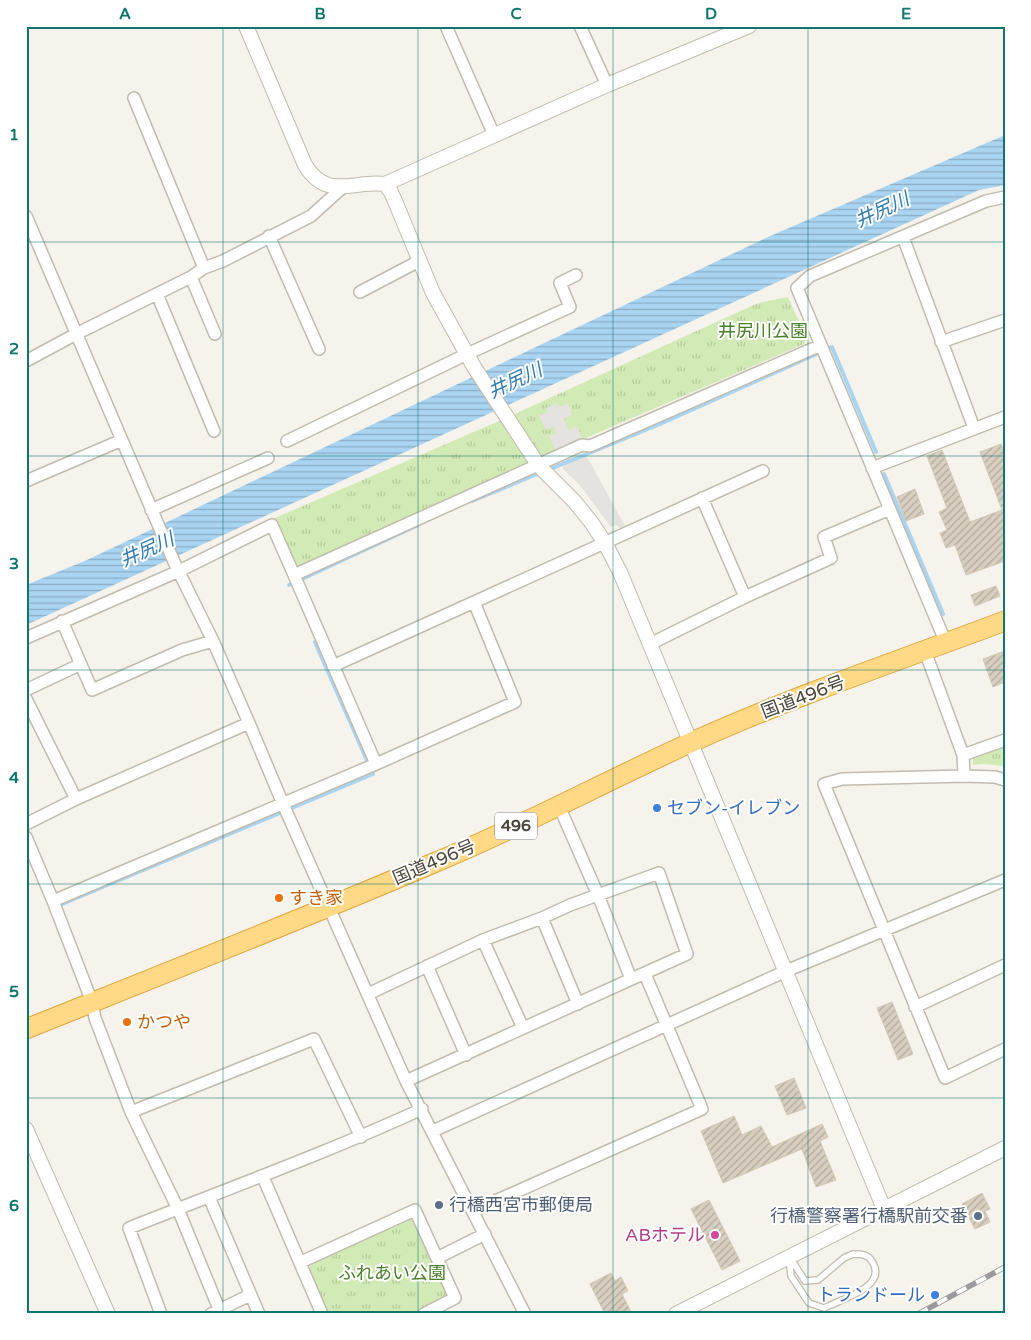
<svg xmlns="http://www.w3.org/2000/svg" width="1031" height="1340" viewBox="0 0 1031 1340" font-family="'Varela Round','Noto Sans JP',sans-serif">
	<defs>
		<pattern id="grass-tufts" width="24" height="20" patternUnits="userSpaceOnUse" patternTransform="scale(1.25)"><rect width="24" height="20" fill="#d2eab5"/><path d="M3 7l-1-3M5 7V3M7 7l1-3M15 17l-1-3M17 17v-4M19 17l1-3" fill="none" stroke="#b6ca9c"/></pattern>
		<pattern id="water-rules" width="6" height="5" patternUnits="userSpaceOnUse" patternTransform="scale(1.25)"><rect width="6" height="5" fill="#a9d4f2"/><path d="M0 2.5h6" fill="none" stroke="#8caec5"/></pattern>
		<pattern id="building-hatch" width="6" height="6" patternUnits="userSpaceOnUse" patternTransform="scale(1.25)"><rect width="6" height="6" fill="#d8cfc1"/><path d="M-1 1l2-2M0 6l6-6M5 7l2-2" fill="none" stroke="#b1aa9e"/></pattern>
	</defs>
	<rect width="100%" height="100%" fill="#f6f3ec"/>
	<path fill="url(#grass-tufts)" d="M788,297L806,338L804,344L516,468L302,566L295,564L275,518L506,418L758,303Z
		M1005,743V766L982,764L973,765V755Z
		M410,1220L415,1222L448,1296L412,1314H328L309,1269L312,1263Z"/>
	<path fill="#e5e3e0" d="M557,403L559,407L568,403L572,415L564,419L569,430L577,426L583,439L556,451L549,436L556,433L554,426L546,430L539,416L548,412L546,408Z
		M585,453L625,526L620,528L616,525L611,527L579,484L563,469V461Z"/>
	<path fill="url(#water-rules)" d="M1005,135V185L979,190L26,625V585L87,560L768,237Z"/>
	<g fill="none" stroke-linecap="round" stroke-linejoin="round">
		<path stroke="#a9d4f2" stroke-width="4" d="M548,470L660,424L832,347L876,452
			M884,474L943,614
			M472,501L542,472
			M289,585L416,526
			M62,904L373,774L315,642"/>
	</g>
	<path fill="url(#building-hatch)" stroke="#d3c7b4" d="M1001,444L1005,455V561L966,575L955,545L946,548L940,533L947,530L939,512L947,508L927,456L942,450L970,522L1002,510L980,452Z
		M915,489L924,514L906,521L897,497Z
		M996,586L1000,596L975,606L971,595Z
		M1005,651V682L993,687L983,659Z
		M892,1002L913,1054L898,1060L877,1008Z
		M794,1078L806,1108L787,1115L775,1086Z
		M734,1116L742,1135L761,1126L772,1147L822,1124L828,1137L820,1141L836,1180L816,1187L802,1149L723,1183L701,1131Z
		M982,1193L990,1209L985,1211L990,1222L975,1229L962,1204Z
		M709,1200L740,1261L722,1270L691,1209Z
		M611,1273L615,1281L621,1277L628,1291L622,1294L632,1314H605L590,1284Z"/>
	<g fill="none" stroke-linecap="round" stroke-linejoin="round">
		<g stroke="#c2bbae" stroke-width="8">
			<path id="service" d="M853,1254C862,1254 868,1254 873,1263C887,1287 840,1300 824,1308L809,1303L791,1276L789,1256L805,1281L818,1280L844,1258Z"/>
		</g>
		<g stroke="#c2bbae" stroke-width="14">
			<path id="minor" d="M446,26L494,135
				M580,26L607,85
				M134,98L204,268
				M26,216L175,564L213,641L249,723L283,804L406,1081L525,1314
				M269,236L319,349
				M903,237L974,428
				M191,277L215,334
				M360,292L419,261
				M157,294L214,431
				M941,342L1005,320
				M26,361L76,334L191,277L204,268L223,261L311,216L343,187
				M287,441L467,354L570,307L560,283L576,275
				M872,468L1005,417
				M26,481L122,440
				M702,498L745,597
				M151,510L268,458
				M294,575L376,764
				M62,621L92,690L182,650L213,641
				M26,638L179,571L272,525L294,575L582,445L590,446L821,345
				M946,643L797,288L810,276L986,201L1005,197
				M650,644L745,597L831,558L824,537L890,509
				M925,651L963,755L964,776L995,777L1005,780
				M333,666L763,471
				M26,690L81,664
				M26,699L76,799
				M963,755L1005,740
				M964,776L842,779L824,784L945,1078L1005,1049
				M559,806L598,895L631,979
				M26,824L76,799L249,723
				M26,837L53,901L92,1002L95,1018L131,1112L178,1209L219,1309
				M53,901L376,764L515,702L474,602
				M542,918L578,1004
				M483,940L523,1028
				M427,966L466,1055
				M368,994L483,940L542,918L570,905L659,873L687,954L406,1081
				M915,1007L1005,965
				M131,1112L314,1039L361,1137
				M433,1131L786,971L1005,880
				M263,1177L322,1314
				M209,1197L259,1314
				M473,1211L702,1109L645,974
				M437,1258L485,1234
				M301,1262L415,1210L455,1298L424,1314
				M161,1314L129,1228C227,1189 326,1153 422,1109
				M211,1314L250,1295"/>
		</g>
		<g stroke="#c2bbae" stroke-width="16">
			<path id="tertiary" d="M246,26L305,165C327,201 353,180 385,184L607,85L749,26
				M385,184L391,192L395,201L433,293L474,367L539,466L574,501L591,522L605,543L620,572L884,1209
				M26,1129L108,1314
				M676,1314L1005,1148"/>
		</g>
		<g stroke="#e0a43c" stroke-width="21">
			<path id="trunk" d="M26,1029C163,974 300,920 436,862C523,826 606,781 692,742C794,696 900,660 1005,621"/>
		</g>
		<use href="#service" stroke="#fff" stroke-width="5.5"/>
		<use href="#minor" stroke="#fff" stroke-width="11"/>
		<use href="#tertiary" stroke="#fff" stroke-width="14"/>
		<use href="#trunk" stroke="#ffd985" stroke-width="19"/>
		<g stroke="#9a9a9a" stroke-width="5.5">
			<path id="rail" d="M918,1314L1005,1267"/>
		</g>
		<use href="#rail" stroke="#fff" stroke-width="4" stroke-dasharray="11" stroke-linecap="butt"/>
	</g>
	<path fill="none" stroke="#0f766e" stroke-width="1" stroke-opacity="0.55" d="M223,26V1314M418,26V1314M613,26V1314M808,26V1314M26,242H1005M26,456H1005M26,670H1005M26,884H1005M26,1098H1005"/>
	<g fill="#3f7fe0" stroke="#fff" stroke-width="2">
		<circle cx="657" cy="808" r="5"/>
		<circle cx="935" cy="1295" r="5"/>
	</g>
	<g fill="#e8710a" stroke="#fff" stroke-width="2">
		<circle cx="279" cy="898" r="5"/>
		<circle cx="127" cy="1022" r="5"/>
	</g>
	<g fill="#5c6f8a" stroke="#fff" stroke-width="2">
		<circle cx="439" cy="1205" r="5"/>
		<circle cx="978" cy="1216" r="5"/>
	</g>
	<circle fill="#d1479c" stroke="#fff" stroke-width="2" cx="715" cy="1235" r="5"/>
	<g text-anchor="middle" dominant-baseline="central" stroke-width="4" stroke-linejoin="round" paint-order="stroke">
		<rect fill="#fff" stroke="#817c74" stroke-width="1" x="495" y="812.5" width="42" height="27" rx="4"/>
		<g font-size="16" font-weight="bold" fill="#4b4439">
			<text x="516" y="826">496</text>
		</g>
		<g font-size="18" fill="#4a7f2a" stroke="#fff">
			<text x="763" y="331">井尻川公園</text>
			<text x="392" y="1273">ふれあい公園</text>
		</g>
		<g font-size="18" fill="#4b4439" stroke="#fff">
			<text transform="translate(803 697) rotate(-21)">国道496号</text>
			<text transform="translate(434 862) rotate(-23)">国道496号</text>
		</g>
		<g font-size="18" fill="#366cbe" stroke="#fff" text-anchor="start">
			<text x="667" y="808">セブン-イレブン</text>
			<text x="925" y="1295" text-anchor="end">トランドール</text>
		</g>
		<g font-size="18" fill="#c56008" stroke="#fff" text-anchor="start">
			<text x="289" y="898">すき家</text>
			<text x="137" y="1022">かつや</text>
		</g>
		<g font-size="18" fill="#4e5e75" stroke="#fff" text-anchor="start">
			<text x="449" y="1205">行橋西宮市郵便局</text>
			<text x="968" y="1216" text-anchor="end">行橋警察署行橋駅前交番</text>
		</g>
		<g font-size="18" fill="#b23c85" stroke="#fff" text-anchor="end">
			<text x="705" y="1235">ABホテル</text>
		</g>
		<g font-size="19" font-style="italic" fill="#2e7ab2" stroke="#fff">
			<text transform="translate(882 210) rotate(-25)">井尻川</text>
			<text transform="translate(515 381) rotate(-25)">井尻川</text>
			<text transform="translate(147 550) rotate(-24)">井尻川</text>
		</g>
	</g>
	<rect width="1031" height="1340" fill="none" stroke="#ffffff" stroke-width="55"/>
	<rect x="28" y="28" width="976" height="1284" fill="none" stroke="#0f766e" stroke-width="2"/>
	<g font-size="16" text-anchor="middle" font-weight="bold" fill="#0f766e">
		<text x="125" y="19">A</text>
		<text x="320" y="19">B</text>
		<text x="516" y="19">C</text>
		<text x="711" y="19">D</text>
		<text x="906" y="19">E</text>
		<text x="14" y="140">1</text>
		<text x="14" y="354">2</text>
		<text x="14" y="569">3</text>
		<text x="14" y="783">4</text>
		<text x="14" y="997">5</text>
		<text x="14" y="1211">6</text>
	</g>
</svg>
